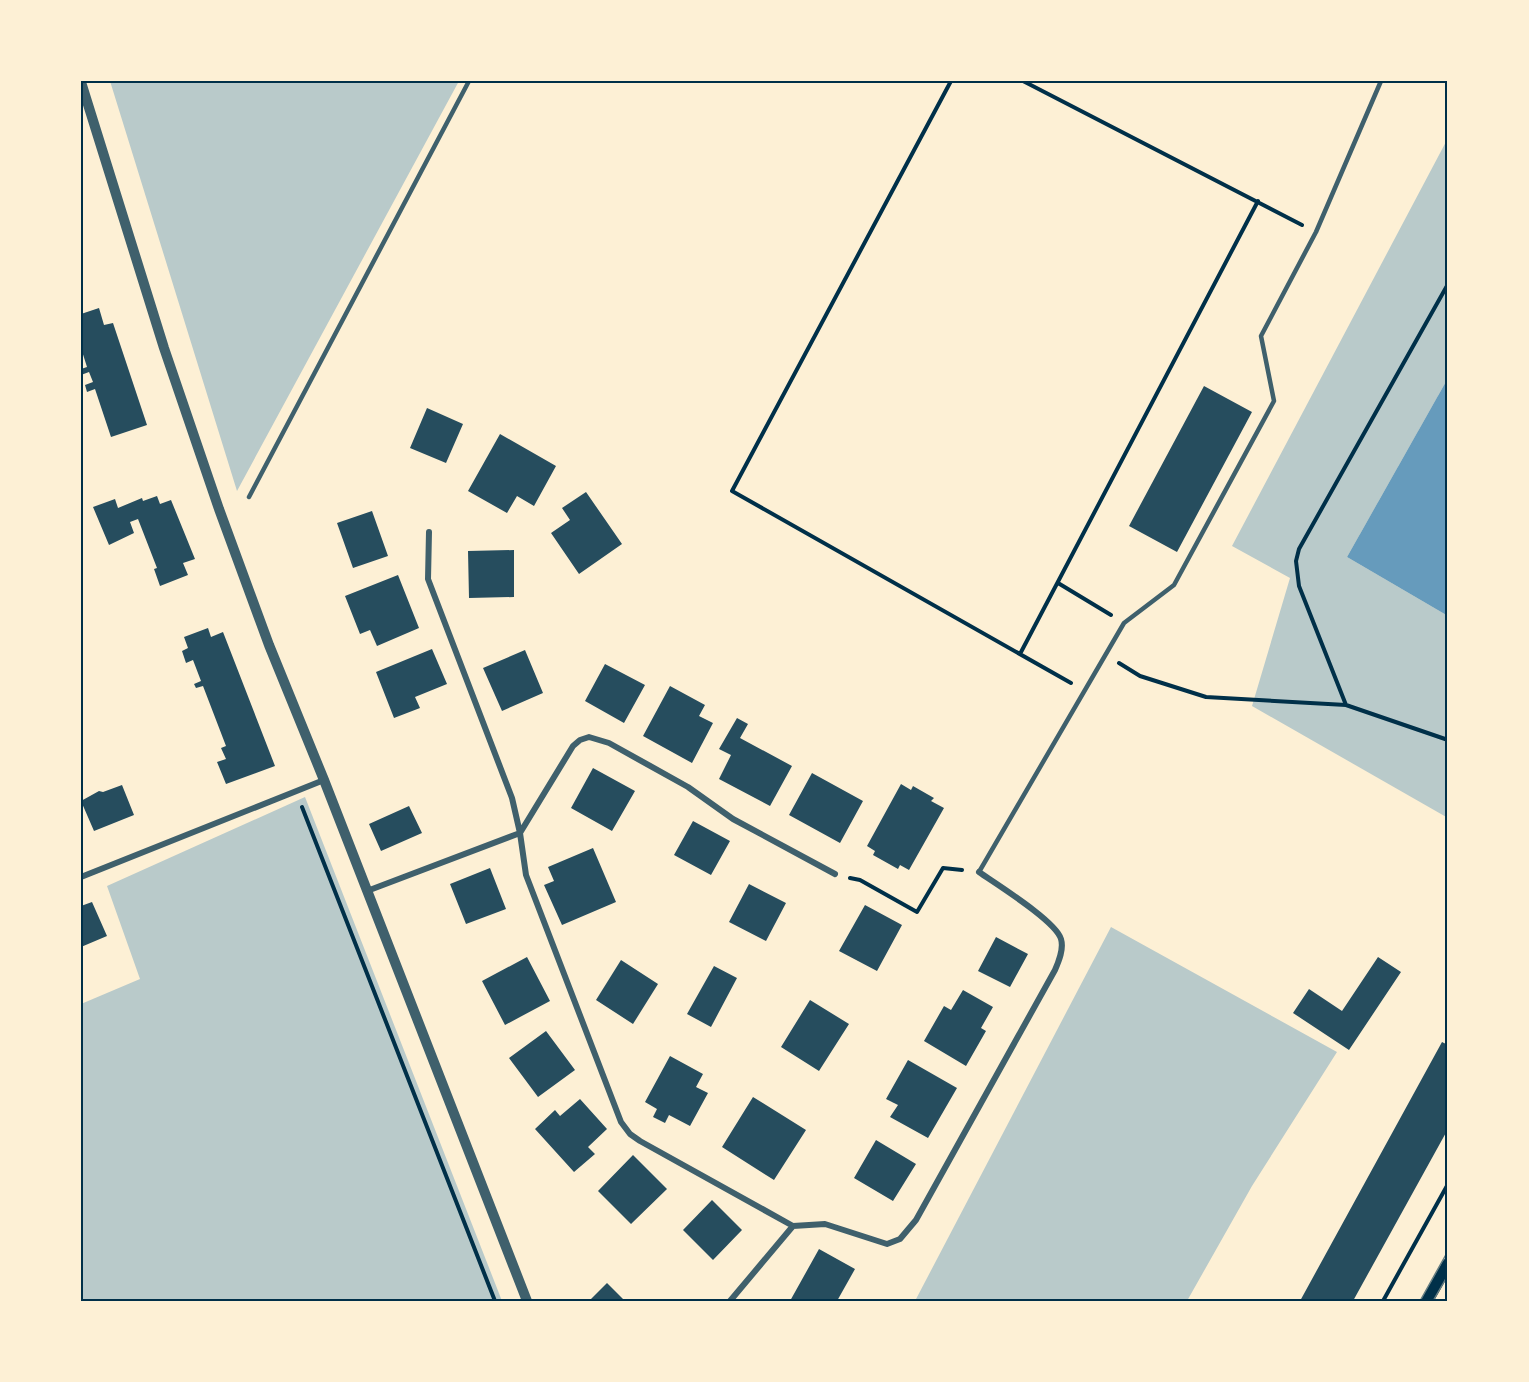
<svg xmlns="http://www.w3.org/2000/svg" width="1529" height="1382" viewBox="0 0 1529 1382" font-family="'Archivo Narrow',sans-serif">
	<rect width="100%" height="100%" fill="#fdf0d5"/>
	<path fill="#b9caca" d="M110,81H459L237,491Z
		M1448,138V378L1347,557L1448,616V818L1252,706L1290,578L1232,546Z
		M305,797L502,1301H81V1004L140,979L107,886Z
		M1111,927L1337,1052L1252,1186L1187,1301H915Z"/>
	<path fill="#669bbc" d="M1448,378V616L1347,557Z"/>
	<path fill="#264d5e" d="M99,308L104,325L113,323L147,425L111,437L95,389L87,392L85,385L93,382L89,372L81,375V369L87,367L81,348V314Z
		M1204,386L1252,412L1177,552L1129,526Z
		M427,408L463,424L446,463L410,448Z
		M500,434L556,466L534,506L517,496L507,513L468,491Z
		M586,492L622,544L579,574L551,533L570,520L562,508Z
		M157,496L160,504L171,500L195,559L183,563L188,575L160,586L154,569L157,568L138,519L130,522L134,533L109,545L93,507L115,499L118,508L142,498L143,501Z
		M372,511L388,556L353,568L337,523Z
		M514,550V597L469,598L468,551Z
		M398,575L419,628L377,646L370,630L360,634L345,596Z
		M208,628L211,637L223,632L275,766L226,784L217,762L226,759L221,748L226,746L203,686L196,688L194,684L201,681L193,660L186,663L182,651L188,648L184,637Z
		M432,649L447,684L415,697L420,708L394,718L376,672Z
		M525,650L543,693L502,711L483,668Z
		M605,664L645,685L624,723L585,701Z
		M670,686L705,705L699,716L713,723L692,763L643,736Z
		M737,718L748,724L740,738L792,766L770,806L719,779L731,755L719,749Z
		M593,768L635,791L612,831L571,808Z
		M812,773L863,801L840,843L789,815Z
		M901,784L911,790L913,786L934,798L931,801L944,808L909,870L900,865L898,869L873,855L875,851L867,846Z
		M122,785L134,815L94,831L81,801L99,791L103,792Z
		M409,806L422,833L381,851L369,824Z
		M693,821L730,841L711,875L674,855Z
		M593,848L616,902L562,925L544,885L554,881L548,867Z
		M490,868L506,909L466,924L450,884Z
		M749,884L786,903L766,941L729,922Z
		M92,902L107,936L81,947V906Z
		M865,905L902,925L877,971L839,951Z
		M996,937L1028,954L1010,987L978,971Z
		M527,957L550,1001L505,1025L482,981Z
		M1378,957L1401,972L1349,1050L1293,1013L1309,989L1342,1011Z
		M621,960L658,984L633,1024L596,1000Z
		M714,966L737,978L711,1027L687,1014Z
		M963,990L993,1007L981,1028L986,1031L966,1066L924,1041L944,1006L951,1010Z
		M810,1000L849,1024L819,1071L781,1047Z
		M546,1031L575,1070L538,1097L509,1058Z
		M1442,1042L1448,1045V1129L1353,1301H1300Z
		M670,1056L703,1074L696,1087L708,1093L690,1126L669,1115L665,1123L653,1117L657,1109L645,1102Z
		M908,1060L957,1088L928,1138L890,1117L898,1105L886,1099Z
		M753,1097L806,1130L774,1180L722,1147Z
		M580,1099L607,1129L588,1147L595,1154L574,1172L535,1129L555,1110L560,1116Z
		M876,1140L916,1164L893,1201L854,1178Z
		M633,1155L667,1189L631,1224L598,1191Z
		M712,1200L742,1230L713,1260L683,1230Z
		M819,1249L855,1269L837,1301H790Z
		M607,1283L625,1301H589Z"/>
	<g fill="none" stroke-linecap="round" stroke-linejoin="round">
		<path stroke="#003049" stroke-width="4" d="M951,81L732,491L1071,683
			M1023,81L1302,225
			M1058,583L1111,615
			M1020,654L1258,201
			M1119,663L1140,676L1206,697L1346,705L1448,740
			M1346,705L1299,586L1296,561L1299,549L1448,284
			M302,807L495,1301
			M850,878L860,880L917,912L943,868L962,870
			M1383,1301L1448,1184"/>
		<path stroke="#3f606c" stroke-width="4.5" d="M249,497L469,81
			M979,872L1124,623L1174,585L1274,401L1261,336L1316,232L1381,81"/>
		<path stroke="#3f606c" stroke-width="6" d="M429,532L428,579L512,798L520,833L526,875L621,1122L630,1134L640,1141L793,1226
			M81,877L324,780
			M367,891L520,833L573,746L580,740L589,737L609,743L688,787L733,819L835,874
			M730,1301L793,1226L825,1224L887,1244L900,1239L916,1220L1055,970C1059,961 1064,949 1061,939C1056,921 996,884 979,872"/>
		<path stroke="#3f606c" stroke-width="10" d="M81,82L164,348L219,509L269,645L324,780L527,1301"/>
		<path stroke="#003049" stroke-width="12" d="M1427,1301L1448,1264"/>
		<path stroke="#657d81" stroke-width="1.5" d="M1420,1301L1448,1251
			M1433,1301L1448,1275"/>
	</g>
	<rect width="1529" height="1382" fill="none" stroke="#fdf0d5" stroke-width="165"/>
	<rect x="82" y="82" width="1364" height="1218" fill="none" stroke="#003049" stroke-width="2"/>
</svg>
